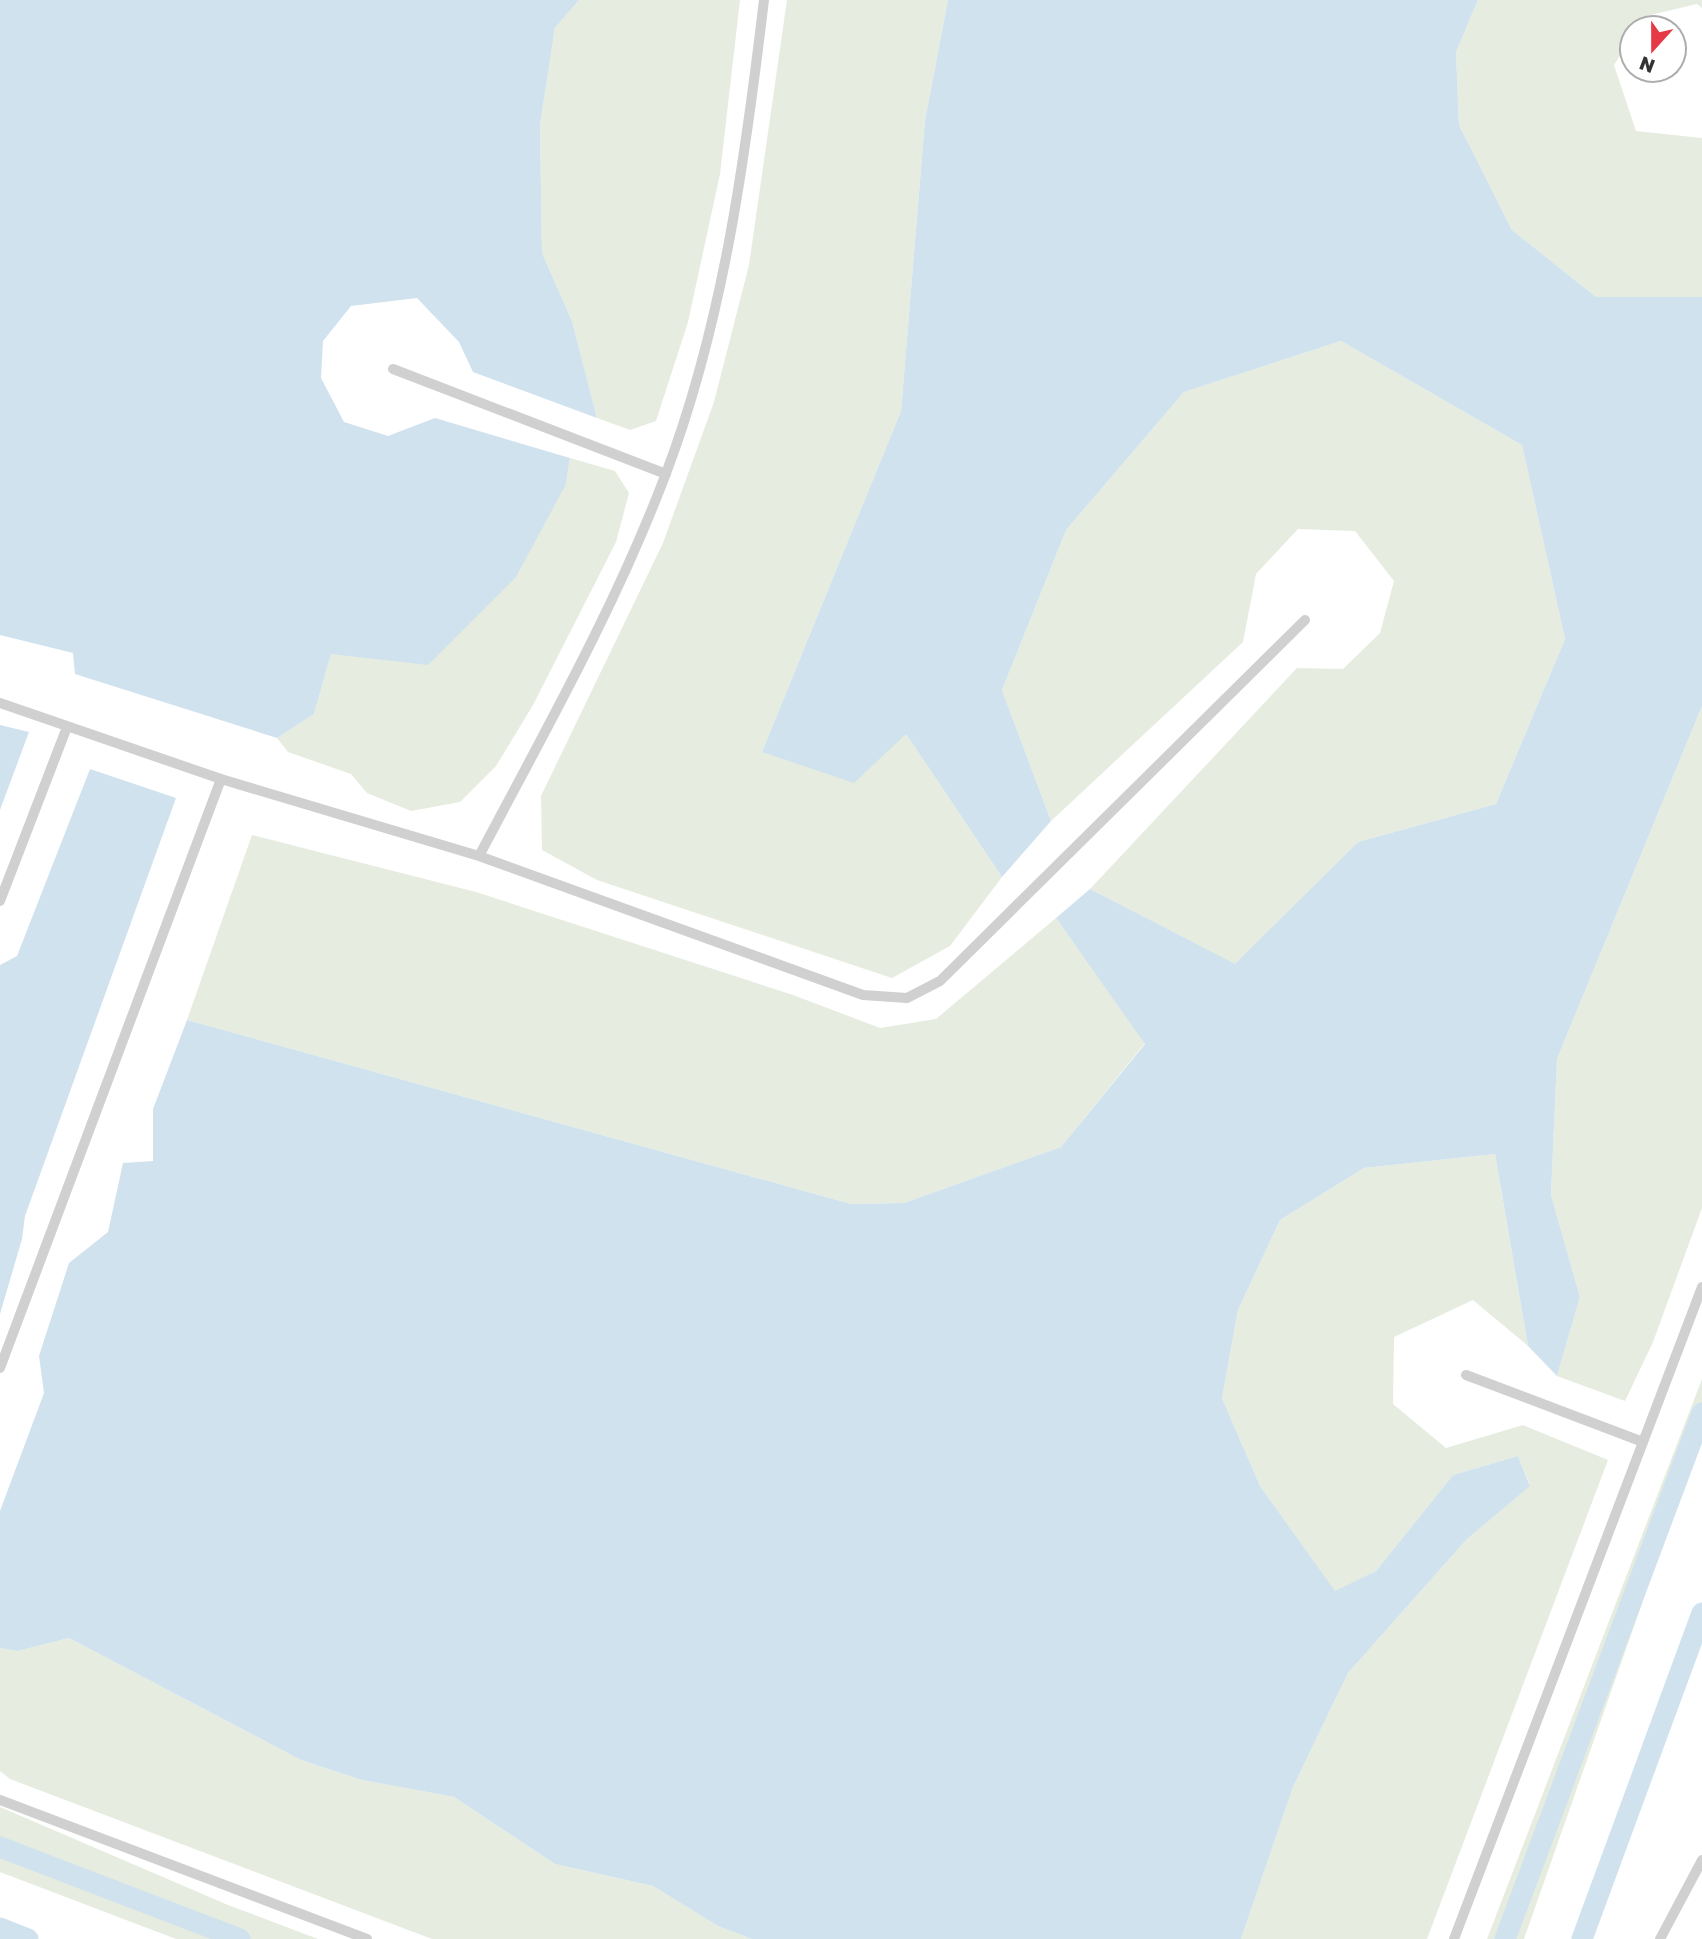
<svg xmlns="http://www.w3.org/2000/svg" width="1702" height="1939" viewBox="0 0 1702 1939" font-family="'Golos Text',sans-serif">
	<rect width="100%" height="100%" fill="#fff"/>
	<path fill="#e6ecdf" d="M579,0H740L720,174L688,322L656,421L630,430L597,418L572,321L542,253L540,125L555,28Z
		M787,0H948L925,120L901,411L762,752L906,734L1002,877L950,946L892,978L597,880L542,850L541,796L663,543L714,402L749,265Z
		M1478,0H1702V8L1697,4L1646,16L1638,28H1632V37L1614,65L1636,131L1702,138V297H1596L1512,230L1459,125L1456,52Z
		M1341,341L1522,445L1565,639L1496,804L1358,842L1235,965L1090,889L1297,668L1343,669L1380,633L1394,581L1355,531L1298,529L1256,574L1243,642L1051,821L1002,690L1066,530L1184,392Z
		M570,458L615,471L629,493L616,542L533,705L496,766L460,802L411,811L367,793L351,774L288,752L277,738L314,714L331,654L566,484Z
		M1702,706V1208L1653,1342L1625,1401L1557,1376L1580,1297L1551,1195L1557,1059Z
		M252,835L476,892L793,995L880,1028L936,1019L1056,918L1145,1043L1061,1147L904,1203L851,1204L187,1020Z
		M1495,1154L1528,1346L1473,1300L1394,1337L1393,1404L1446,1448L1523,1425L1608,1460L1427,1939H1241L1293,1787L1348,1673L1467,1539L1530,1485L1518,1456L1453,1475L1376,1571L1335,1592L1260,1486L1222,1398L1238,1310L1280,1220L1364,1168Z
		M1702,1379V1433L1524,1939H1487Z
		M69,1638L301,1760L362,1780L454,1797L555,1864L653,1886L718,1926L752,1939H432L10,1779L0,1771V1648L18,1651Z
		M0,1807L228,1905L318,1939H176L0,1872Z"/>
	<path fill="#cfe2ee" d="M0,0H579L555,28L540,125L542,253L572,321L597,418L473,372L459,342L417,298L351,306L323,341L321,378L344,422L388,436L435,418L570,458L566,484L516,577L428,665L331,654L314,714L277,738L75,674L73,653L0,635Z
		M948,0H1478L1456,52L1459,125L1512,230L1596,297H1702V706L1557,1059L1551,1195L1580,1297L1557,1376L1528,1346L1495,1154L1364,1168L1280,1220L1238,1310L1222,1398L1260,1486L1335,1591L1376,1571L1453,1475L1518,1456L1530,1486L1467,1539L1348,1673L1293,1787L1241,1939H752L718,1926L653,1886L555,1864L454,1797L362,1780L301,1760L69,1638L18,1651L0,1648V1511L44,1393L39,1356L69,1263L108,1232L123,1163L153,1161V1109L187,1020L851,1204L904,1203L1061,1147L1145,1044L1056,918L1090,889L1235,964L1358,842L1496,804L1565,639L1522,445L1341,341L1184,392L1066,530L1002,690L1051,821L1002,877L906,734L854,783L762,752L901,411L925,120Z
		M0,725L29,732L0,810Z
		M90,769L176,798L25,1216L22,1239L0,1314V965L17,956Z"/>
	<g fill="none" stroke-linecap="round" stroke-linejoin="round">
		<path stroke="#cfe2ee" stroke-width="21" d="M0,1847L240,1939
			M0,1928L28,1939
			M1505,1939L1702,1413
			M1582,1939L1702,1613"/>
		<path stroke="#d0d0d0" stroke-width="10" d="M393,369L666,474
			M0,703L221,779L479,856L863,995L907,998L940,981L1305,620
			M479,856C545,731 615,608 665,476C723,324 745,160 764,0
			M0,901L67,727
			M0,1368L221,779
			M1466,1375L1643,1442
			M0,1800L367,1939
			M1454,1939L1702,1287
			M1660,1939L1702,1860"/>
	</g>
	<g transform="translate(1653 49) rotate(201)"><circle r="33" fill="#ffffff" stroke="#adadad" stroke-width="2"/>
	<path d="M0-5L12 26L0 18L-12 26Z" fill="#e63946"/>
	<text y="-10" font-size="19" font-weight="bold" text-anchor="middle" fill="#333333">N</text>
	</g>
</svg>
